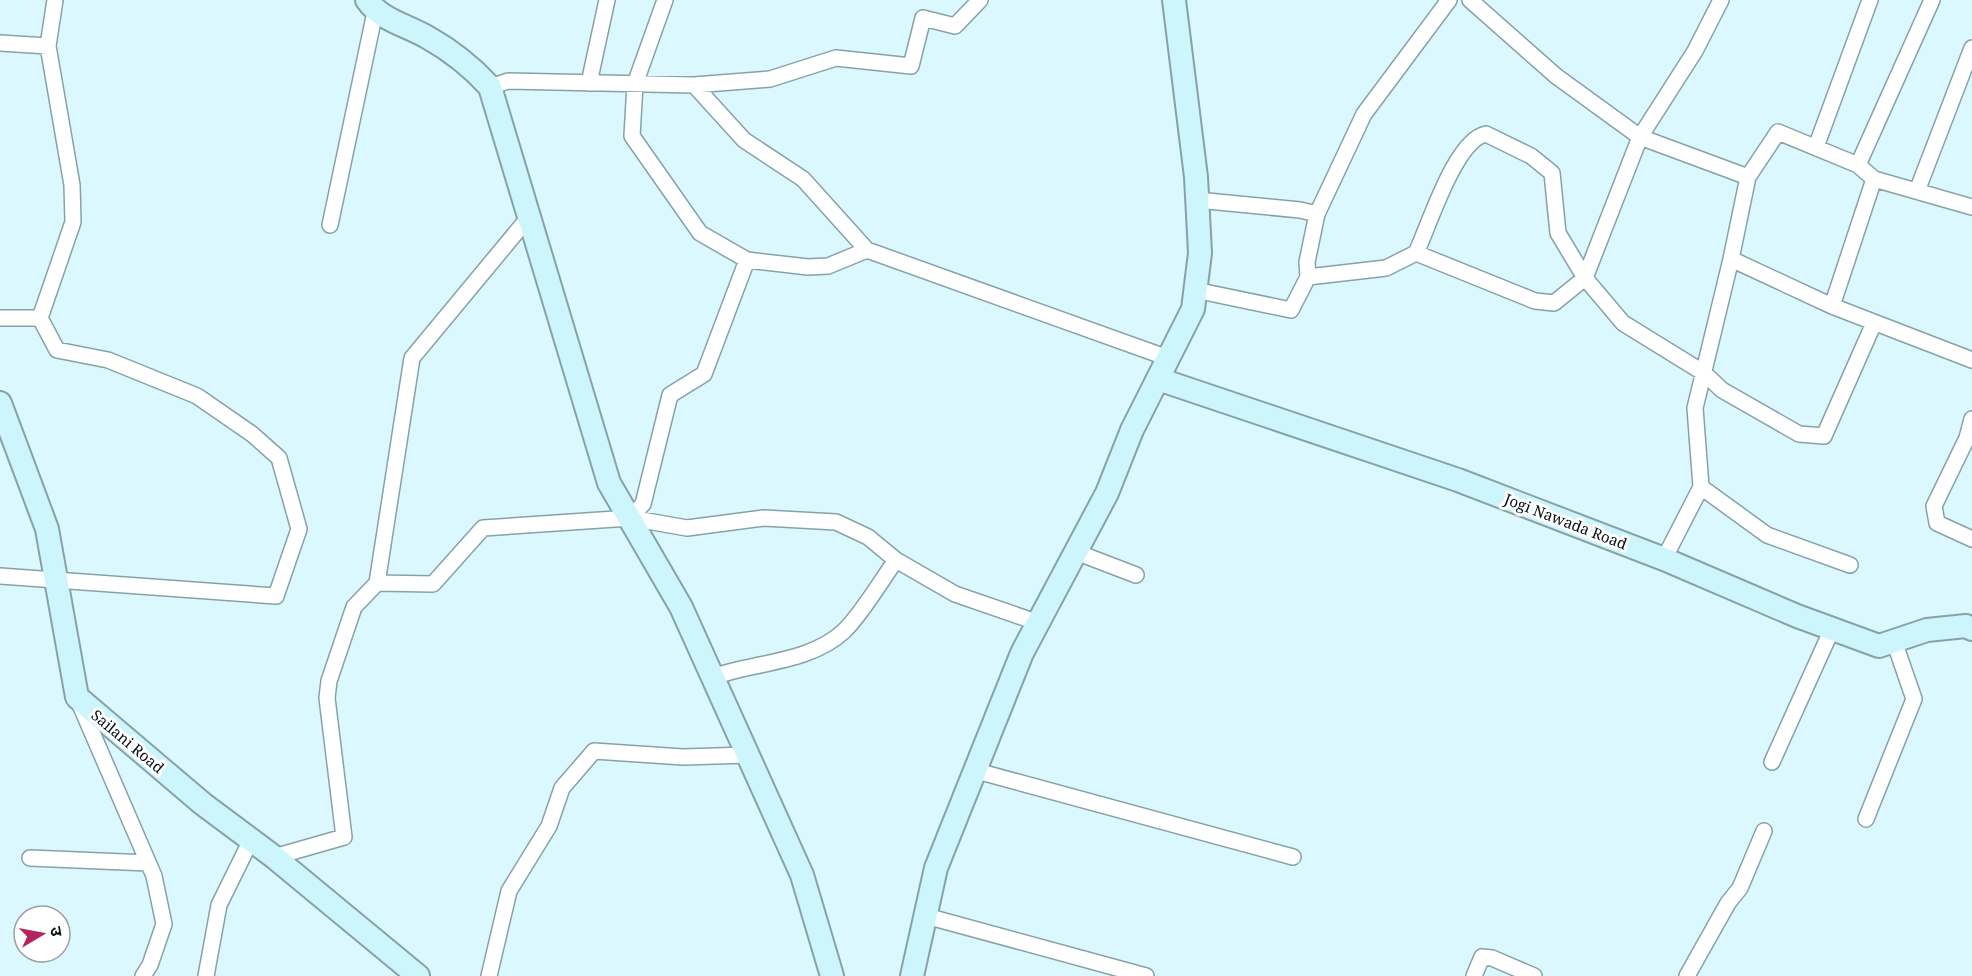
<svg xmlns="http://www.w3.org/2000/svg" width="1972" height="976" viewBox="0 0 1972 976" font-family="'Noto Serif','Noto Sans Devanagari',serif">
	<rect width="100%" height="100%" fill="#dcf8ff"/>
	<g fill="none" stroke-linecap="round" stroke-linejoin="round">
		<g stroke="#87a2a7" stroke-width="18">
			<path id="street" d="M665,0L635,84L632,136L700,233L747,260L808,267L828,266L867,250
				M1470,0L1556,76L1640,137L1748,177
				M0,43L48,46
				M589,83L607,0
				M694,85L744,140L803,179L867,250L1168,358
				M490,87L508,81L694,85L770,79L836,58L911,66L923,18L955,26L980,0
				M1816,147L1870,0
				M1858,165L1932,0
				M1917,191L1972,48
				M1197,200L1300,210L1317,214
				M330,225L375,12
				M1416,253L1535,301L1554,303L1585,278L1640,137L1695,51L1721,0
				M1731,259L1748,177L1778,132L1858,165L1874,179
				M1308,277L1386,268L1416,253C1429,226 1455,140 1486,134L1531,156L1552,173L1558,233L1585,278L1623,323L1704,373L1722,390L1799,434L1824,436L1874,323
				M1195,290L1291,310L1308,277L1307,262L1317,214L1364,114L1449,0
				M1832,306L1972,360
				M0,318H40
				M1972,419L1967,438L1934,506L1937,523L1972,539
				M1701,487L1767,535L1850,565
				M630,518L643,504L670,395L704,374L747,260
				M1076,552L1136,575
				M1664,559L1701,487L1695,408L1731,259L1832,306L1874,179L1972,207
				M0,576L276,596L299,529L279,458L252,434L197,396L108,360L57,350L40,318L73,222L72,185L48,46L55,0
				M377,583L433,584L483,528L630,518L687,528L764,518L836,522L868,537L896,560L955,594L1039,623
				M713,677C754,662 810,663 844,631C861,615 881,581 896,560
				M78,700L154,876L164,924L150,965L143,976
				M1772,762L1832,629
				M977,771L1293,857
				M1866,819L1914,699L1894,641
				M274,857L344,837L327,698L329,681L354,607L377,583L412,358L529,217
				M30,858L148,863
				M926,916L1146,976
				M206,976L219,905L251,840
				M489,976L509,891L549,826L562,788L594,751L683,757L748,755
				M1474,976L1482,957L1492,958L1534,976
				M1687,976L1728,903L1740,888L1764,831"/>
		</g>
		<g stroke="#87a2a7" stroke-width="26">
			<path id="secondary" d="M367,0C381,20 406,25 427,37C452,51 471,66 490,87L609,483L681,607L802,875L832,976
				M1158,379L1458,480L1664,559L1797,616L1879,646L1927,630L1966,626L1972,629
				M0,403L47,529L77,697L203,804L274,857L418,976
				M912,976L936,868L1022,653L1107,493L1132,430L1193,309L1200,253L1196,177L1174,0"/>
		</g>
		<use href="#street" stroke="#fff" stroke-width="15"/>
		<use href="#secondary" stroke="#cdf5fc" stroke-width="22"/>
	</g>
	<g text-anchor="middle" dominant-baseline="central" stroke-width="6" stroke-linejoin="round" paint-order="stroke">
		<g font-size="15" fill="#050e11" stroke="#fff">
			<text transform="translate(1566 521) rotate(21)">Jogi Nawada Road</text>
			<text transform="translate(128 741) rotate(40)">Sailani Road</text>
		</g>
	</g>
	<g transform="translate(42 934) rotate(80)"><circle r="28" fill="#ffffff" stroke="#9b9fa0" stroke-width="1.5"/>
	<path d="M0-4.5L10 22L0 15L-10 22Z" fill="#b2255f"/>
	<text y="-9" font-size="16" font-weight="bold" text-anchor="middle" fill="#050e11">उ</text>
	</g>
</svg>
